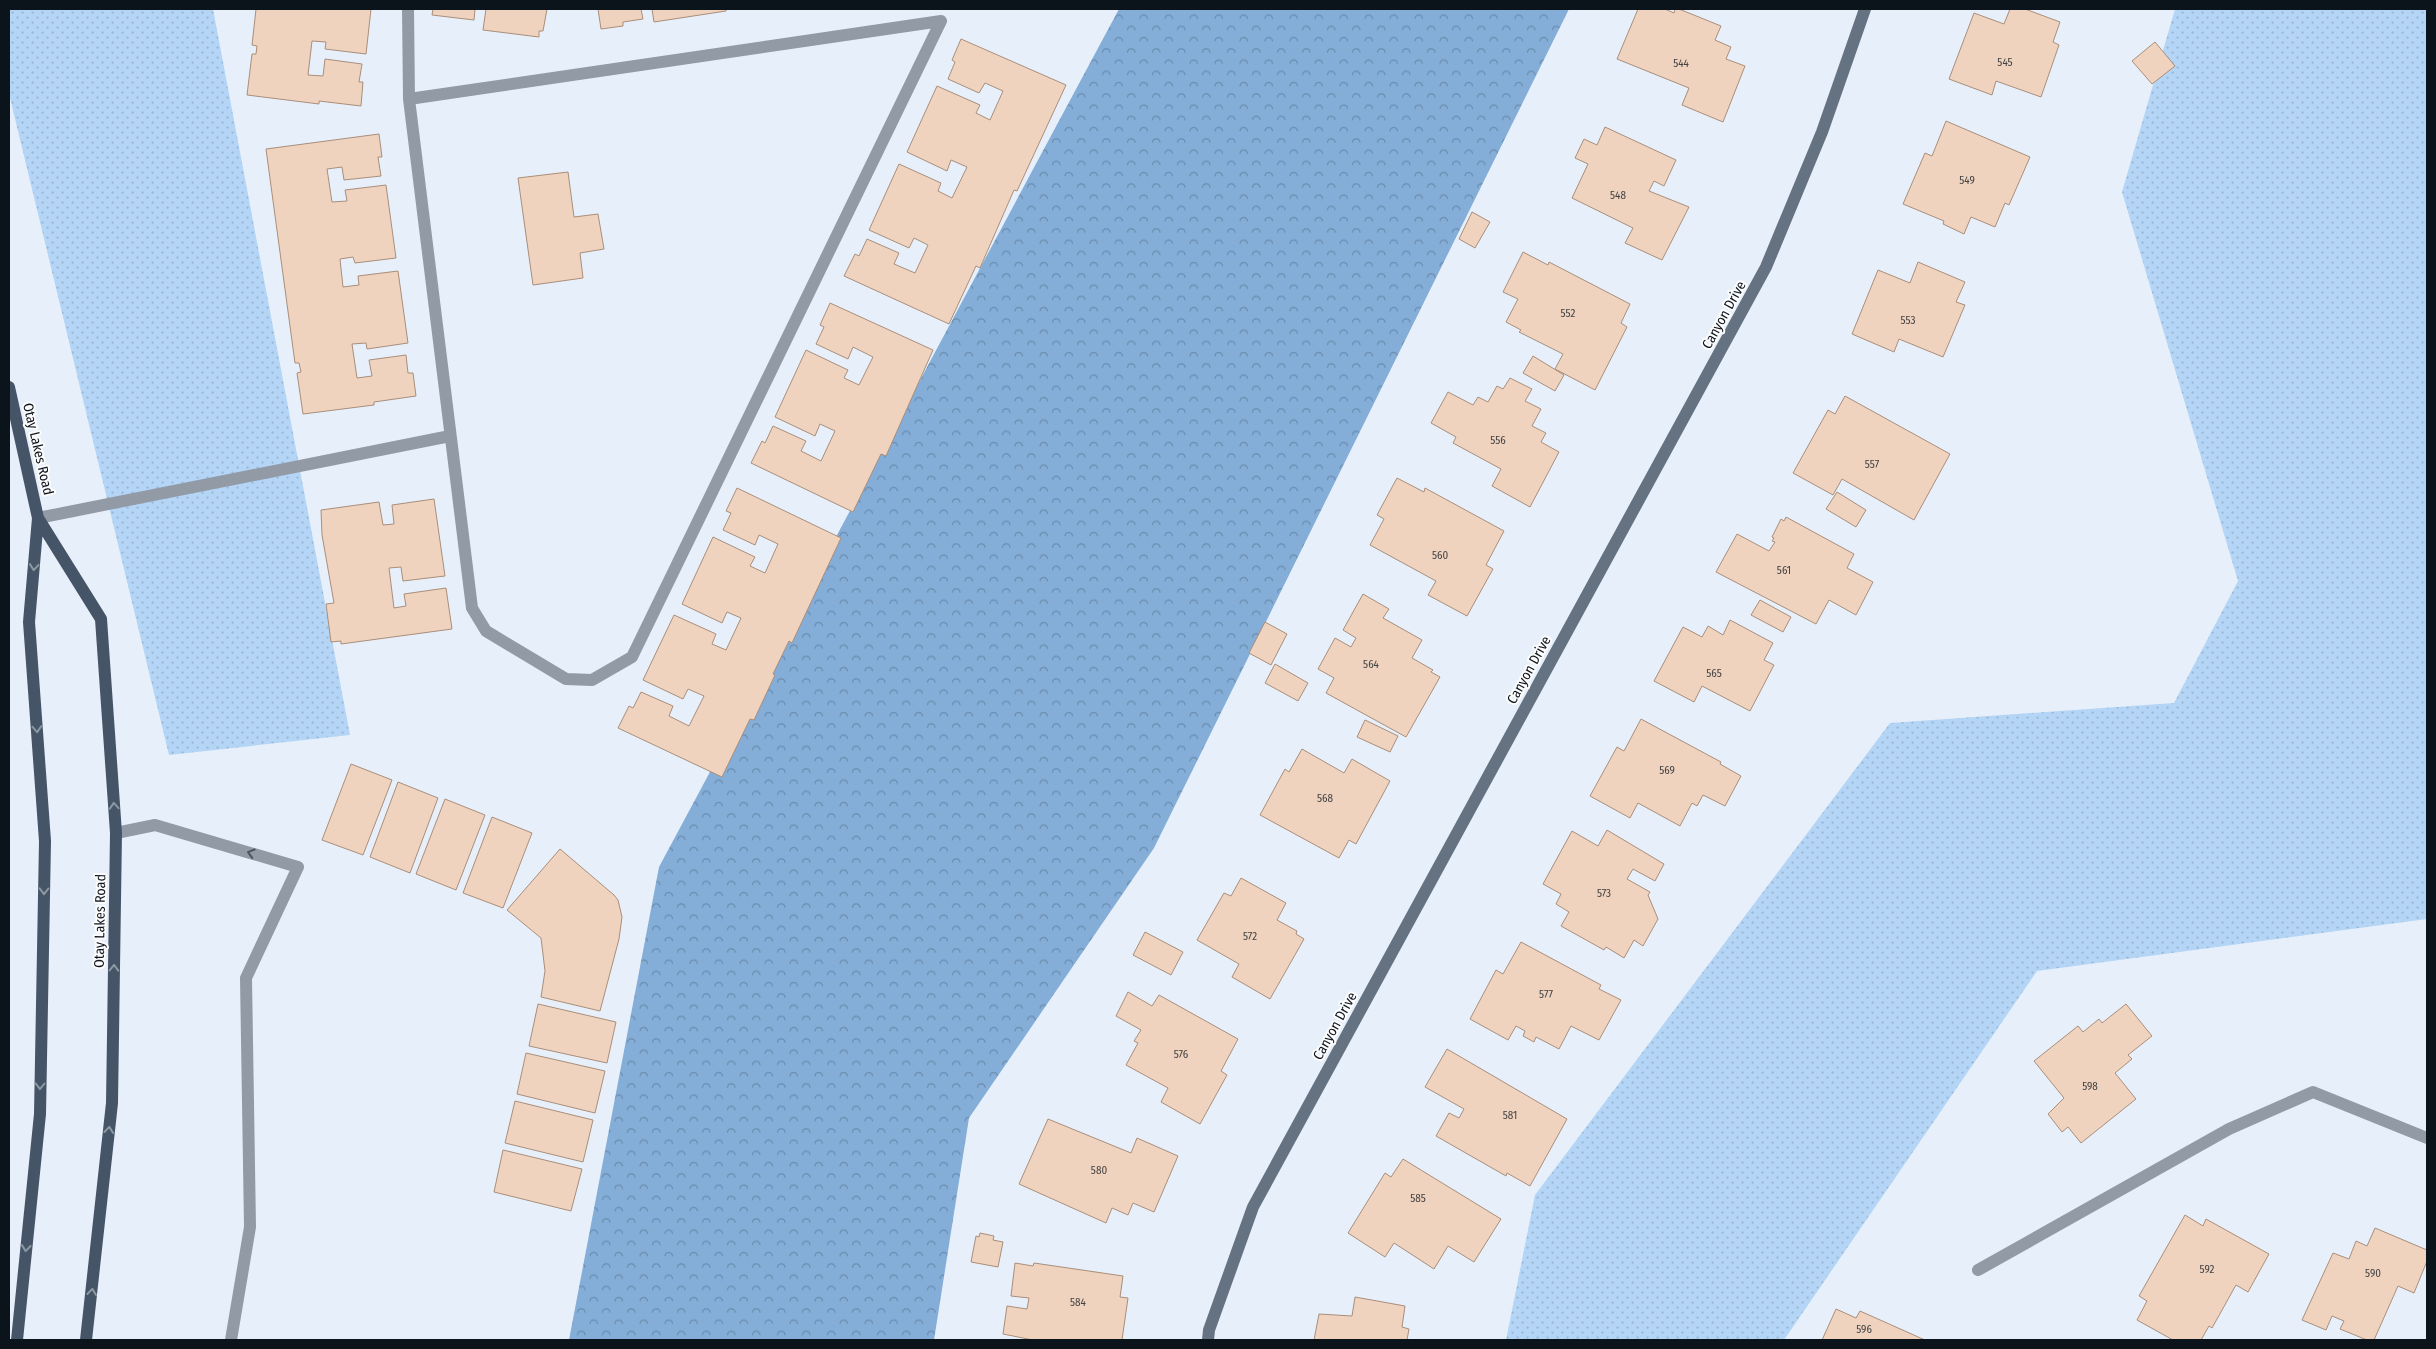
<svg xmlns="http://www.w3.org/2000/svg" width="2436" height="1349" viewBox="0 0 2436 1349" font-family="'Fira Sans Condensed',sans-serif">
	<defs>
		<pattern id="grass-dots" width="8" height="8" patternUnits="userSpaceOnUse" patternTransform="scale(1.25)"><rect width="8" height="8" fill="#b4d5f6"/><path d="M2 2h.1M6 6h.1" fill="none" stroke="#99b6d2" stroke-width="1.8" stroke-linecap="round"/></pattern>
		<pattern id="forest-crowns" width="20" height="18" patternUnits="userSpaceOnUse" patternTransform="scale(1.25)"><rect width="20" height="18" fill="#84add7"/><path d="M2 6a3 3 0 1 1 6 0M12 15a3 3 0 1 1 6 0" fill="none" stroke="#6a8cae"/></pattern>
	</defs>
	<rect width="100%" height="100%" fill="#e7f0fa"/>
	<path fill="url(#grass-dots)" d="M9,9H213L350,735L169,755L9,94Z
		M2175,9H2427V919L2037,971L1784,1340H1506L1535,1195L1890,723L2174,703L2238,581L2122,192Z"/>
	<path fill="url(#forest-crowns)" d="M1119,9H1569L1154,848L969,1118L934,1340H569L659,867Z"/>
	<path fill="#efd3bf" stroke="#a98e7b" d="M256,9H371L366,54L325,49L326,42L312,41L308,75L323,76L325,59L362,64L359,82H363L361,106L319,101V104L247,95L252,54H256L257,46L252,45Z
		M433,9H475L474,20L432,15Z
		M486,9H547L543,31H539V37L483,30Z
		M598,9H641L643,19L623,22V26L601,29Z
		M652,9H726V11L654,22Z
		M1638,9H1665L1674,13L1675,9H1679L1721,26L1715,40L1731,47L1726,59L1745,66L1723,122L1682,105L1689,88L1617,59Z
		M2010,9H2025L2060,22L2053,42L2059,45L2041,97L1996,81L1992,95L1949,79L1974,13L2004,24Z
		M961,39L1066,85L1017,191L1014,190L980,268L976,266L949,324L844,276L855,254L859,256L867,239L899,253L894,264L915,273L928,245L914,238L909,248L869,230L899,164L941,183L938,191L952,198L967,167L951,160L947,171L907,152L937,86L980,105L976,113L990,120L1003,91L985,83L979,93L948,79L955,62L952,60Z
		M2155,42L2175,66L2152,84L2132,61Z
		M1946,121L2030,157L2009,205L2005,203L1995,227L1971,217L1964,234L1943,224L1944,221L1903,204L1925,153L1932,156Z
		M1605,127L1676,160L1664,186L1654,181L1649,191L1689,207L1662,260L1625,243L1633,228L1572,198L1588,164L1575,158L1584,139L1597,145Z
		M379,134L382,157H378L381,176L344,180L342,167L327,169L332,202L347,201L345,190L386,185L396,258L355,263L353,257L340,259L343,287L359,285L358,276L398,271L408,343L367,349L366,343L352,344L357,378L372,376L369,360L406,355L408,373H413L416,396L374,402V405L303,414L297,373L301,372L299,363H295L266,149Z
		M568,172L574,217L598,214L604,249L580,253L583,278L533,285L518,178Z
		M1472,212L1490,222L1475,248L1459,239Z
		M1523,252L1548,265L1549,262L1630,304L1621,323L1627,327L1595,390L1555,369L1563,354L1519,332L1521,330L1506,322L1518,299L1503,292Z
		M1918,262L1965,282L1956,302L1965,305L1943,357L1899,339L1894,352L1852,334L1878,270L1910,283Z
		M830,303L933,350L886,456L881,454L853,512L751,463L762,441L765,443L773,426L806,441L801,451L821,461L835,431L820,424L815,436L775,417L806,350L848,370L844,378L859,385L873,357L853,347L848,359L816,344L824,327L820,325Z
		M1533,356L1564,375L1555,391L1523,373Z
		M1510,378L1532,389L1525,401L1541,409L1532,426L1546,433L1541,442L1559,452L1530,507L1492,486L1501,469L1453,443L1456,437L1431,423L1448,392L1473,405L1478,397L1488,402L1497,386L1503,389Z
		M1845,396L1950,454L1914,520L1842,479L1833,495L1793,473L1828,410L1835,414Z
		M1397,478L1424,492L1425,488L1504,531L1486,565L1493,569L1467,616L1428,595L1436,581L1370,545L1384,519L1377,515Z
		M737,488L841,538L792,643L789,641L773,674L775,675L754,720L750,719L722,777L618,728L629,706L633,708L641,692L673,706L669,716L689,726L704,696L688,689L683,699L643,680L674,615L716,634L712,644L726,650L741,618L727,612L722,623L682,604L713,537L755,557L750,566L765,573L778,544L759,535L755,545L723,530L731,513L726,511Z
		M1837,492L1866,510L1856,527L1826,509Z
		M434,499L445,576L403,581L401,567L389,568L394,608L406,606L404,594L446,588L452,629L341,644V641L331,642L326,604L334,603L322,535L321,510L379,502L383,525L394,524L392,505Z
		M1786,517L1854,554L1847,568L1873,582L1856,615L1829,600L1816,624L1716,572L1737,534L1769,551L1775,542L1772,541L1774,538L1772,537L1781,519L1784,521Z
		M1363,594L1389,609L1383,618L1422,640L1412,658L1433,670L1431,672L1440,677L1406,737L1326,693L1334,678L1318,669L1335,638L1351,647L1356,638L1343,630Z
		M1760,600L1791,617L1783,632L1751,615Z
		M1730,620L1773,643L1764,660L1774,665L1750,711L1702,686L1694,702L1654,681L1683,627L1702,637L1708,626L1723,635Z
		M1265,622L1287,634L1271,665L1249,653Z
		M1275,664L1308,683L1298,701L1265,683Z
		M1641,719L1721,762L1720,764L1741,776L1725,806L1703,795L1697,806L1692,803L1680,826L1638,803L1630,818L1590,796L1617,747L1624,751Z
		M1365,720L1398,736L1390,752L1357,737Z
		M1302,749L1344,773L1352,759L1390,781L1356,844L1349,840L1339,858L1260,815L1285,769L1289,772Z
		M351,764L392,780L363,855L322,840Z
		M398,782L438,798L410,873L370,857Z
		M445,799L485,815L456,890L416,874Z
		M492,817L532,833L503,908L463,893Z
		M1607,830L1664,864L1655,881L1633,869L1627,879L1650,892L1648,895L1658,919L1643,946L1634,940L1624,958L1606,947L1604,950L1561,926L1569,912L1556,904L1561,894L1543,884L1572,831L1598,846Z
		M560,849L614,895L618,900L622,917L619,939L600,1011L541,997L545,971L541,938L507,910Z
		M1241,878L1286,903L1277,920L1297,931L1296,934L1304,939L1270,999L1232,977L1239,964L1197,940L1224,893L1231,896Z
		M1145,932L1183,952L1171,975L1133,955Z
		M1521,942L1601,985L1599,989L1621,1000L1599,1040L1571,1026L1559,1049L1536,1037L1534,1042L1523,1036L1525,1031L1516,1026L1508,1040L1470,1019L1496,970L1503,974Z
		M1128,992L1152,1006L1159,995L1238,1039L1221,1071L1227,1075L1200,1124L1161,1102L1168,1088L1126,1065L1138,1043L1134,1041L1141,1030L1116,1016Z
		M538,1004L616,1022L607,1063L529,1046Z
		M2126,1004L2152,1036L2128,1055L2132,1059L2115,1073L2136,1099L2081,1143L2068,1127L2062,1132L2048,1114L2064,1098L2034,1061L2078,1026L2083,1032L2099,1019L2102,1023Z
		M1447,1049L1567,1119L1530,1186L1507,1173L1506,1176L1436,1136L1449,1113L1459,1118L1464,1109L1425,1087Z
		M526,1053L605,1071L595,1113L517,1094Z
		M515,1101L593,1120L583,1162L505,1143Z
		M1048,1119L1131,1153L1137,1138L1178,1156L1154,1212L1133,1203L1128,1215L1112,1208L1106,1223L1019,1184Z
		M503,1150L582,1169L571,1211L494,1192Z
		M1403,1159L1501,1219L1474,1262L1448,1246L1434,1269L1394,1243L1385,1257L1348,1233L1385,1173L1391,1177Z
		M2185,1215L2203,1226L2206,1219L2269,1254L2248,1292L2236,1285L2212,1328L2209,1326L2201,1340H2173L2137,1320L2147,1301L2139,1296Z
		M2375,1228L2427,1250V1261L2414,1293L2398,1286L2374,1340H2367L2340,1329L2344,1321L2332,1316L2326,1330L2302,1320L2333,1253L2349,1259L2356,1241L2367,1246Z
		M980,1233L994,1236L993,1240L1003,1242L998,1267L971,1262L976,1236L979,1237Z
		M1015,1263L1033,1266L1034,1263L1123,1276L1120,1297L1128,1298L1122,1340H1033L1003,1334L1007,1306L1027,1309L1029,1298L1011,1296Z
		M1355,1297L1405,1306L1402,1327L1409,1329L1407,1340H1314L1319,1314L1352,1316Z
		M1836,1309L1856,1318L1860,1311L1925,1340H1822Z"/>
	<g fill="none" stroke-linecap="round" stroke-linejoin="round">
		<path stroke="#919aa5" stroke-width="12" d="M408,9L409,99L472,608L486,631L566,679L592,680L632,657L941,21L409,99
			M38,518L450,436
			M116,833L155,825L298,867L246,978L250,1227L231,1340"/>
		<path stroke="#919aa5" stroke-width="12" d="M1978,1270L2229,1129L2313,1092L2427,1138"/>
		<path stroke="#647281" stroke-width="12" d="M1208,1340L1209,1330L1253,1207L1766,267L1822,132L1865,9"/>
		<path stroke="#455567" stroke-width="12" d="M9,387L38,518L29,622L45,841L40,1114L17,1340
			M38,518L101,619L116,833L112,1103L86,1340"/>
	</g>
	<defs><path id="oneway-chevron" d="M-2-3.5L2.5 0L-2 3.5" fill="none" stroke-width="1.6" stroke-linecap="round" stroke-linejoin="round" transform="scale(1.25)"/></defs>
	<g stroke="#8e98a3">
		<use href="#oneway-chevron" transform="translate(34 567) rotate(95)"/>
		<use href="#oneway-chevron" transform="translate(37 729) rotate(86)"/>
		<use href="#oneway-chevron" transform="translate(114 806) rotate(-94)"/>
		<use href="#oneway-chevron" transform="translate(44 891) rotate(91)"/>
		<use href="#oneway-chevron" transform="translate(114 968) rotate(-89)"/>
		<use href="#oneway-chevron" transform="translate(40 1086) rotate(91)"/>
		<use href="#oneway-chevron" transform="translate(109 1130) rotate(-84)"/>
		<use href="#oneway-chevron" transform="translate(26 1248) rotate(96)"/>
		<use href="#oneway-chevron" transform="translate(92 1292) rotate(-84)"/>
	</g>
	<use stroke="#4e5660" href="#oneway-chevron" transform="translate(251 853) rotate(-164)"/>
	<g text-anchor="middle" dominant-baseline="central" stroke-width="4" stroke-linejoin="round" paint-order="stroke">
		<g font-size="11" fill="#444344">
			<text x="2005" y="62">545</text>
			<text x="1681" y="63">544</text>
			<text x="1967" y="180">549</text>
			<text x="1618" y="195">548</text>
			<text x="1568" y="313">552</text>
			<text x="1908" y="320">553</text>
			<text x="1498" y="440">556</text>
			<text x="1872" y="464">557</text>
			<text x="1440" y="555">560</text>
			<text x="1784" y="570">561</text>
			<text x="1371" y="664">564</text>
			<text x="1714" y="673">565</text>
			<text x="1667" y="770">569</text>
			<text x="1325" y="798">568</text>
			<text x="1604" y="893">573</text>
			<text x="1250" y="936">572</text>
			<text x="1546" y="994">577</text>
			<text x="1181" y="1054">576</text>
			<text x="2090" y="1086">598</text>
			<text x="1510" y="1115">581</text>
			<text x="1099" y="1170">580</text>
			<text x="1418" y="1198">585</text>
			<text x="2207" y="1269">592</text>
			<text x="2373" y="1273">590</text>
			<text x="1078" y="1302">584</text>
			<text x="1864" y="1329">596</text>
		</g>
		<g font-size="14" fill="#0b131b" stroke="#fcfcfc">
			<text transform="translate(1724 315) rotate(-61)">Canyon Drive</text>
			<text transform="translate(38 449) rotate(77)">Otay Lakes Road</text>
			<text transform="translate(1529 670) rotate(-61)">Canyon Drive</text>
			<text transform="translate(100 921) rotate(-89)">Otay Lakes Road</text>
			<text transform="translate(1335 1026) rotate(-61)">Canyon Drive</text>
		</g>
	</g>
	<rect width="2436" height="1349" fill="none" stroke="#0b131b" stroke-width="20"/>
</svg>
